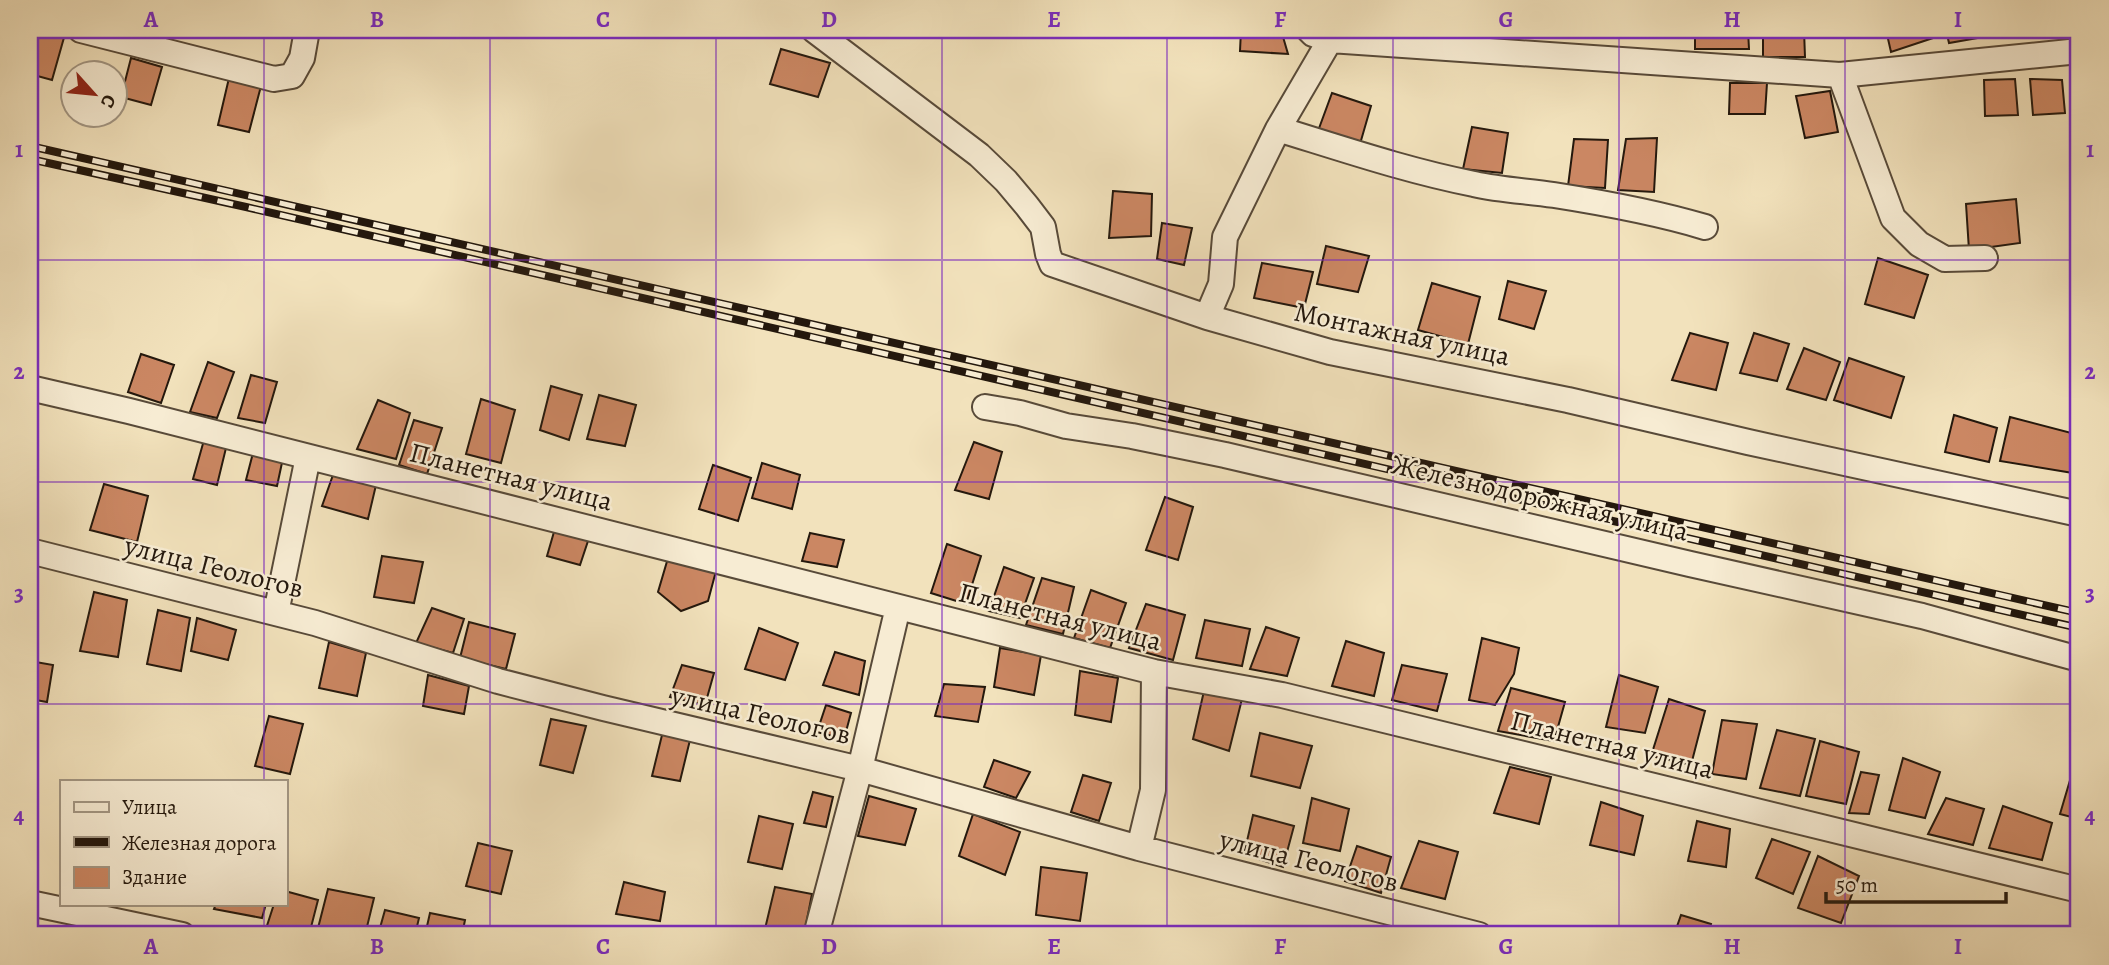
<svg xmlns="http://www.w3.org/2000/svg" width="2109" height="965" viewBox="0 0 2109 965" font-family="Alegreya,serif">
	<rect width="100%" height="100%" fill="#f2e2bc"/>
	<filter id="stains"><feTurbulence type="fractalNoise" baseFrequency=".00286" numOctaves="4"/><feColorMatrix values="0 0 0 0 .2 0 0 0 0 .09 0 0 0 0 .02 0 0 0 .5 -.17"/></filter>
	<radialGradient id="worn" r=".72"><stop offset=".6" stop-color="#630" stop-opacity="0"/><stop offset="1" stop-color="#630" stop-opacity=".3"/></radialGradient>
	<path fill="#cb8763" stroke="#24180d" stroke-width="2" d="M30,30H45L65,34L52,80L30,74Z
		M883,30H918L917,36Z
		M1241,30H1281L1288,54L1240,51Z
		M1478,30H1516L1478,35Z
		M1695,30H1748L1749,49H1695Z
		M1763,30H1804L1805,57H1763Z
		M1886,30H1934L1936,37L1891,52Z
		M1946,30H1994L1995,35L1949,43Z
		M781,49L830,63L818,97L770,84Z
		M131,58L162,67L151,105L121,97Z
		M229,78L261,86L249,132L218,125Z
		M2015,79L2018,115L1985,116L1984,80Z
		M2030,79L2062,80L2065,113L2033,115Z
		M1730,83H1767L1765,114H1729Z
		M1830,91L1838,132L1805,138L1796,96Z
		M1332,93L1371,106L1360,144L1318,131Z
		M1472,127L1508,133L1502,173L1463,169Z
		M1657,138L1654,192L1618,190L1626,139Z
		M1574,139L1608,140L1605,188L1568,186Z
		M1113,191L1152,194L1151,236L1109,238Z
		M2016,199L2020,243L1969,250L1966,204Z
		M1162,223L1192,228L1184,265L1157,259Z
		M1326,246L1369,256L1358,292L1317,284Z
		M1878,258L1928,275L1914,318L1865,304Z
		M1262,263L1313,272L1304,308L1254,298Z
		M1508,281L1546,291L1534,329L1499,319Z
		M1432,283L1480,297L1468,344L1418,330Z
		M1690,333L1728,343L1716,390L1672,380Z
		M1754,333L1789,344L1777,381L1740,373Z
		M1804,348L1840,362L1826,400L1787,389Z
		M141,354L174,365L161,403L128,392Z
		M1849,358L1904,377L1891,418L1834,400Z
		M208,362L234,372L217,418L190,412Z
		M251,375L277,382L265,423L238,418Z
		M551,386L582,395L569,440L540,430Z
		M599,395L636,405L625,446L587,439Z
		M481,399L515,410L501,463L466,454Z
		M378,400L410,413L396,459L357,449Z
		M1954,415L1997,428L1989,462L1945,452Z
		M2010,417L2079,435V474L2000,461Z
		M414,420L442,428L427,474L399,465Z
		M204,440L226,448L217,485L193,479Z
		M974,442L1002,452L989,499L955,490Z
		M253,453L283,458L277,486L246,480Z
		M762,463L800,475L792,509L752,498Z
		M713,465L751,478L738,521L699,509Z
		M333,475L376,485L368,519L322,506Z
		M104,484L148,496L137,542L90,530Z
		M1165,497L1193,507L1178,560L1146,550Z
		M556,525L590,535L580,565L547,556Z
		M810,533L844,540L837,567L802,561Z
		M947,544L981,556L966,604L931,593Z
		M382,556L423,562L414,603L374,597Z
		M668,558L716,571L708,601L681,611L658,592Z
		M1004,567L1034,578L1020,618L989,611Z
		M1042,578L1074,587L1063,634L1026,625Z
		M1091,590L1126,603L1110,648L1074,638Z
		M94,592L127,600L118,657L80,651Z
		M1146,604L1185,615L1173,660L1129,648Z
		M432,608L464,619L453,653L416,643Z
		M158,610L190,618L181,671L147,664Z
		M197,618L236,630L228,660L191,651Z
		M1205,620L1250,629L1242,666L1196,658Z
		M469,622L515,634L506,669L460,658Z
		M1266,627L1299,638L1287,676L1250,669Z
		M759,628L798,643L785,680L745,669Z
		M1482,638L1519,648L1514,674L1495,705L1469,700Z
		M1346,641L1384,653L1374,696L1332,686Z
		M329,642L366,653L357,696L319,688Z
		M1000,648L1041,655L1034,695L994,687Z
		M835,652L865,661L859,695L823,685Z
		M30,661L53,665L47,702L30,699Z
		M682,665L714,673L705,705L670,697Z
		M1402,665L1447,674L1437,711L1392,700Z
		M1080,671L1118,678L1111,722L1075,715Z
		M428,675L469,686L464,714L423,706Z
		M1619,675L1658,687L1645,733L1606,727Z
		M944,684L985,687L978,722L935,716Z
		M1511,688L1565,702L1554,741L1498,731Z
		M1204,691L1242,699L1229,751L1193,739Z
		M1669,699L1705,711L1691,765L1651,756Z
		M826,705L851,713L844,739L817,732Z
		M269,716L303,724L290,774L255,766Z
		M551,719L586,726L573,773L540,765Z
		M1722,720L1757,724L1746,779L1712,774Z
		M1777,730L1815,739L1800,796L1760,788Z
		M663,731L690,740L680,781L652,776Z
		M1260,733L1312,746L1300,788L1251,776Z
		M1820,741L1859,752L1846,804L1806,796Z
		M1903,758L1940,772L1925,818L1889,810Z
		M994,760L1030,772L1016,798L984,787Z
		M2076,760L2079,761V819L2060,814Z
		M1510,767L1551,777L1539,824L1494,813Z
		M1861,772L1879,775L1869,814L1849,813Z
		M1083,775L1111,783L1099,821L1071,812Z
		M813,792L833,797L826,827L804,823Z
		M869,796L916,809L905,845L858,836Z
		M1312,798L1349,809L1340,851L1303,843Z
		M1946,798L1984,809L1973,845L1928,834Z
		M1601,802L1643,816L1634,855L1590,845Z
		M2003,806L2052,823L2042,860L1989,848Z
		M973,814L1020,832L1005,875L959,856Z
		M1253,815L1294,826L1283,867L1244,854Z
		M759,816L793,824L782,869L748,862Z
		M1697,821L1730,829L1726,867L1688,861Z
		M1772,839L1810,852L1793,894L1756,878Z
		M1419,841L1458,852L1445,899L1401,888Z
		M478,843L512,851L501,894L466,886Z
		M1357,846L1391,857L1381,893L1345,881Z
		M1818,856L1859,876L1841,923L1798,908Z
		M1041,867L1087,873L1080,921L1036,915Z
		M624,882L665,892L660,921L616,914Z
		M775,887L812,894L804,935L764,933Z
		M328,889L374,898L365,935H332L317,932Z
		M285,891L318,900L309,935H264L274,904H285Z
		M216,904H266L262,918L214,909Z
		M385,910L419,918L415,935H378Z
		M430,913L465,920L462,935H425Z
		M1681,915L1711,924L1708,935H1674Z
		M1277,927L1324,935H1276Z
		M499,929L533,935H498Z"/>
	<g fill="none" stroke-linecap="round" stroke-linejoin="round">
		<g stroke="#584a39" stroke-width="28">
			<path id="minor" d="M81,30L274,79L292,76L302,58L307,30
				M814,30L979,155L1006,181L1027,206L1043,227L1048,254L1052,264L1207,317L1330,352L1568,400L1748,442L2079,514
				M1309,30L1313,34L1330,40L1840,75L2079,51
				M1840,75L1893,218L1919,244L1945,259L1985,258
				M1278,129C1343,149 1408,171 1474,184C1500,190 1527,191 1554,195C1605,203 1655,212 1705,227
				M1207,317L1221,284L1225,237L1278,129L1330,40
				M30,388L129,411L1154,672L1282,695L2079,890
				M985,407L1020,413L1066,426L1132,436L1225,455L1690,564L1922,616L2079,659
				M30,551L315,623L498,681L603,708L860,769L1139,848L1479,935
				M276,613L308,457
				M1139,848L1153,790L1154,672
				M30,903L182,935
				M816,935L860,769L898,607"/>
		</g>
		<use href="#minor" stroke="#f7ecd3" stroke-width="24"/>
		<g stroke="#24180d" stroke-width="8">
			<path id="rail" d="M30,146L2079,613
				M30,159L246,207L2079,628"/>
		</g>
		<use href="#rail" stroke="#f7ecd3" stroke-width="5" stroke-dasharray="16" stroke-linecap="butt"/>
	</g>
	<path fill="none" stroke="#7b2cbf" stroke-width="2" stroke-opacity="0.55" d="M264,30V781M490,30V935M716,30V935M942,30V935M1167,30V935M1393,30V935M1619,30V935M1845,30V935M30,260H2079M30,482H2079M30,704H2079M264,904V935"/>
	<g text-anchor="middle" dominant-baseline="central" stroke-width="5" stroke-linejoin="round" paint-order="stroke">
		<g font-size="28" fill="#24180d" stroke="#f7ecd3">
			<text transform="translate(1402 334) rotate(12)">Монтажная улица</text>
			<text transform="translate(511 477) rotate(14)">Планетная улица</text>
			<text transform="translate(1540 498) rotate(13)">Железнодорожная улица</text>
			<text transform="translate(214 567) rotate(14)">улица Геологов</text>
			<text transform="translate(1060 617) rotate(14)">Планетная улица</text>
			<text transform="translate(761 715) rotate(13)">улица Геологов</text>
			<text transform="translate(1612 745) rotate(14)">Планетная улица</text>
			<text transform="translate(1309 861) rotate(14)">улица Геологов</text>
		</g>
	</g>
	<rect width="2109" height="965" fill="none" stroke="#f2e2bc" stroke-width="77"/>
	<rect x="60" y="780" width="228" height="126" fill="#f7ecd3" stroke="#a39784" stroke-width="2"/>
	<rect x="74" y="802" width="35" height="10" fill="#f7ecd3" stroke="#a39784" stroke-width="2"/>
	<text x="122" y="814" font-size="21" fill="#24180d">Улица</text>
	<rect x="74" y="837" width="35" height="10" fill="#24180d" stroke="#a39784" stroke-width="2"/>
	<text x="122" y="850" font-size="21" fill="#24180d">Железная дорога</text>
	<rect x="74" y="867" width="35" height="21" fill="#cb8763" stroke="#a39784" stroke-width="2"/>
	<text x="122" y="884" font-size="21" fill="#24180d">Здание</text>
	<g transform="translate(94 94) rotate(117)"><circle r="33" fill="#f7ecd3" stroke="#a39784" stroke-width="2"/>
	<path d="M0-5L12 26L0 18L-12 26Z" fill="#8f2418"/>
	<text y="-10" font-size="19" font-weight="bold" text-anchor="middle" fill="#24180d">С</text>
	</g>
	<path d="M1826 892v10h180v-10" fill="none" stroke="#24180d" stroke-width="3.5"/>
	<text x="1836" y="892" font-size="21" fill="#24180d" stroke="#f7ecd3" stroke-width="5" paint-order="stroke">50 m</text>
	<rect x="38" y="38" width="2032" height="888" fill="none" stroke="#7b2cbf" stroke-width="2.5"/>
	<g font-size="23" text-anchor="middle" font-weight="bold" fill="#7b2cbf">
		<text x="151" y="27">A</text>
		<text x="377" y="27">B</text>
		<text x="603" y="27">C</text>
		<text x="829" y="27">D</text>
		<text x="1054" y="27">E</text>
		<text x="1280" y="27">F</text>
		<text x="1506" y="27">G</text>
		<text x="1732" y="27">H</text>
		<text x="1958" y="27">I</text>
		<text x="19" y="157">1</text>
		<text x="2090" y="157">1</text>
		<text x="19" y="379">2</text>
		<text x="2090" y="379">2</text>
		<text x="19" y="601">3</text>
		<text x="2090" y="601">3</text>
		<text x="19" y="823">4</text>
		<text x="2090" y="823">4</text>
		<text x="151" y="954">A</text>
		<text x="377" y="954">B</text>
		<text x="603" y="954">C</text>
		<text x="829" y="954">D</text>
		<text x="1054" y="954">E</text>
		<text x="1280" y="954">F</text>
		<text x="1506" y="954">G</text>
		<text x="1732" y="954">H</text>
		<text x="1958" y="954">I</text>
	</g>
	<rect width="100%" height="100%" filter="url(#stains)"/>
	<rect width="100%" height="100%" fill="url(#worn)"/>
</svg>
